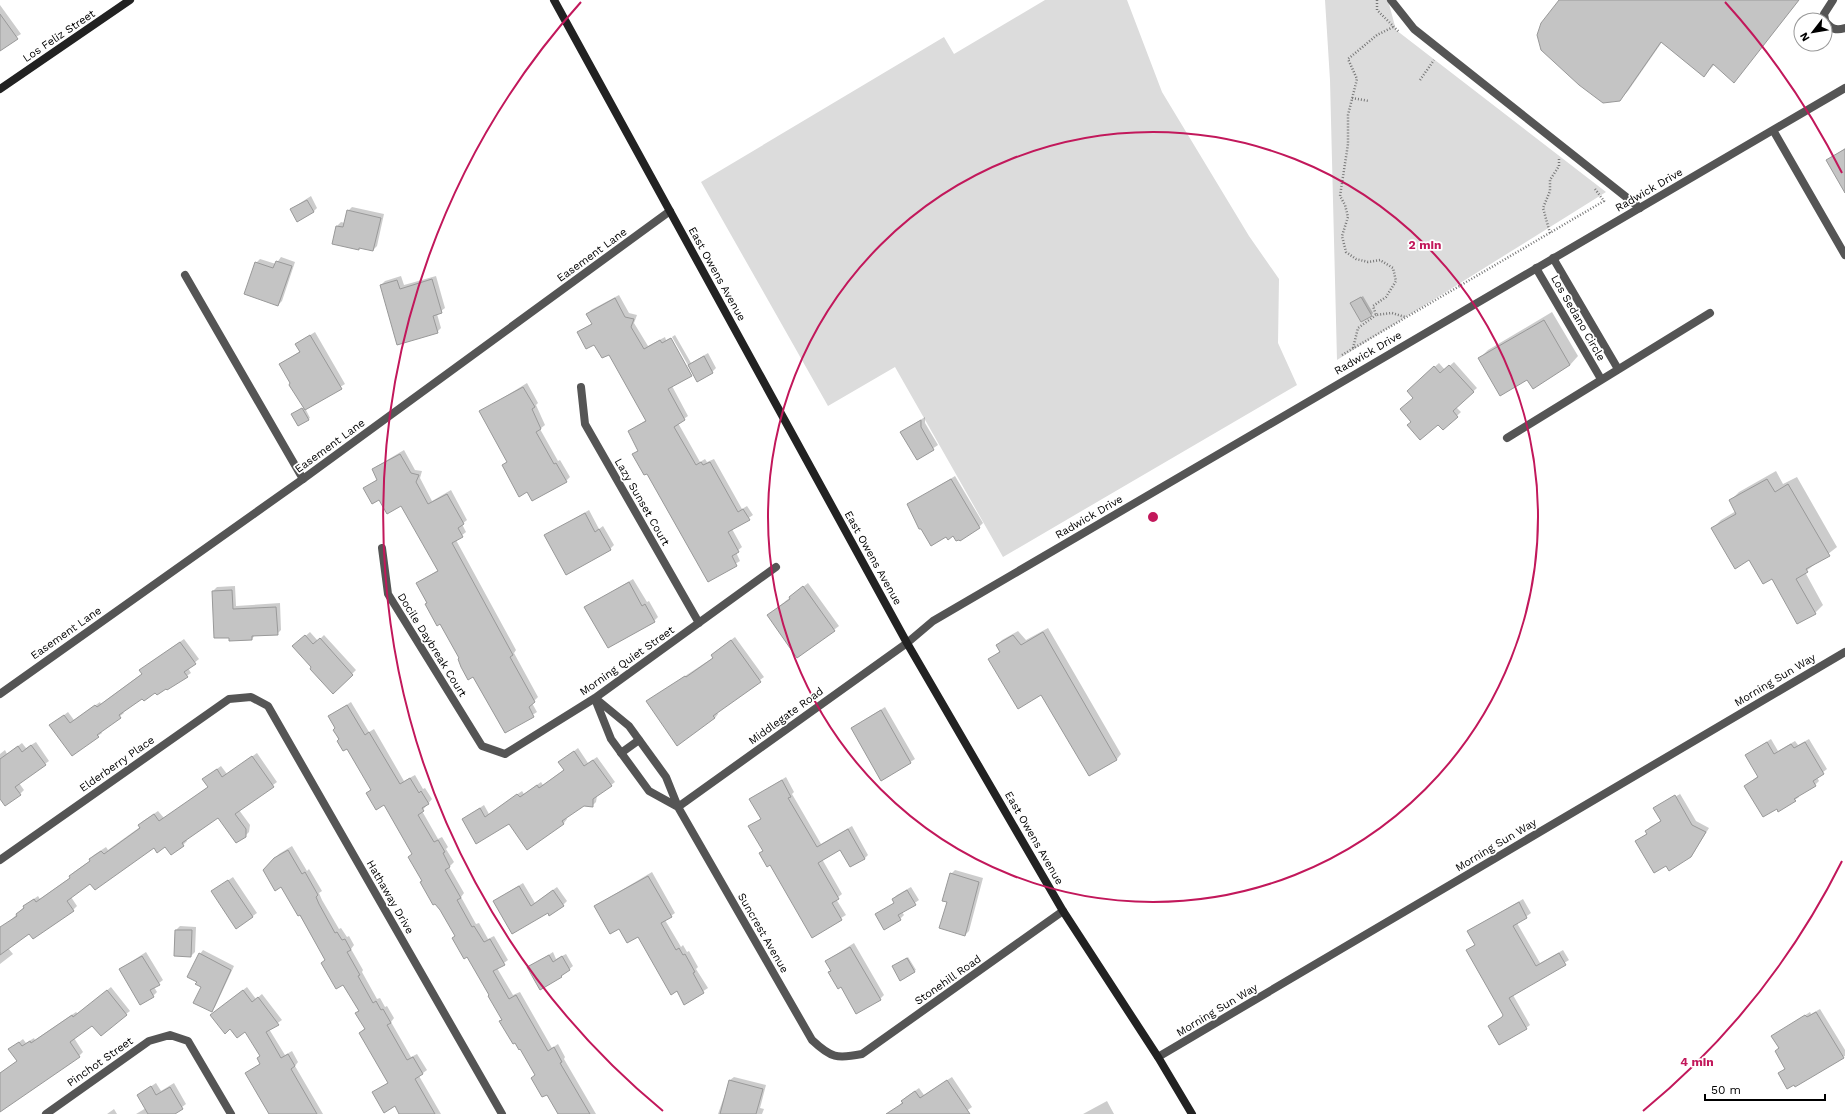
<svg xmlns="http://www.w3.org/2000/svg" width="1845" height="1114" viewBox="0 0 1845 1114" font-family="'Work Sans',sans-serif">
	<rect width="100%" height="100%" fill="#fff"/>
	<path fill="#dcdcdc" d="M1045,0H1127L1162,92L1249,236L1279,279L1278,343L1297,385L1003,557L895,367L828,406L701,182L944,37L954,54Z
		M1325,0H1388L1396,30L1606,192L1337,360L1330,80Z"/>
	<path fill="#0003" d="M1561,0H1799L1734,81L1715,64L1704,76L1662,42L1628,91L1619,100Z
		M0,5L21,34L0,47Z
		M1845,148V190L1827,161Z
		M311,196L317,208L313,212L291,209Z
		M352,207L384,214L377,246L373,250L361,247L358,249L333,243L337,226L341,222L345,223L348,211Z
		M281,257L295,262L282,301L278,305L256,263L260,259L276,264Z
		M401,276L404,285L436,276L445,308L437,314L441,328L437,332L381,285L385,281Z
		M619,295L629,313L637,315L634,323L648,346L665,337L666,340L670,338L691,375L672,386L688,416L678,423L700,462L705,459L707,462L714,459L742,509L747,506L753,515L732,529L742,547L736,552L740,561L708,581L648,472L634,454L639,449L629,431L646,420L609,353L578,332L593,323L588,314L591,310Z
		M1363,296L1373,313L1371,315L1353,302Z
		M1552,312L1578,356L1570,365L1533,388L1528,378L1480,358L1488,350Z
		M315,332L345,384L305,408L310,418L298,425L294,413L304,407L281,364L300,351L296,344Z
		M675,335L691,363L708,353L716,368L712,372L693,374L672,337Z
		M1454,362L1477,388L1456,407L1461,412L1443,429L1438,423L1412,422L1414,397L1412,387L1439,363L1445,370Z
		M527,383L538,403L536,405L545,425L540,429L558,461L560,460L570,477L566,481L527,491L503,465L508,461L480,412Z
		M925,417V423L938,445L917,459L901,432Z
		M404,450L415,470L422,471L420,478L432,501L451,490L467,520L462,524L466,532L456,540L516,650L514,653L538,697L532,703L537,712L505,732L441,622L437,624L417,583L438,570L402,504L380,499L364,488L378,479L373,470L377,466Z
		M1776,471L1783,484L1797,477L1837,547L1805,572L1823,605L1815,613L1713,528L1721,520L1736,511L1730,501L1739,492Z
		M955,476L983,523L979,527L954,535L908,505Z
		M589,510L599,529L603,526L614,545L610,549L546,536Z
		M633,579L647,602L649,601L658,617L654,621L586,607Z
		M808,583L839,626L798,657L772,612Z
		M235,586L236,606L280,603L281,630L277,634L255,635L252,639L213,591L217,587Z
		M1048,628L1121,754L1117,759L1089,775L1042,694L990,659L1001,650L997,645L1002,640L1018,631L1026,640Z
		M310,632L318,641L324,635L356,670L333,693L294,646Z
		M735,637L764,677L717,712L718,714L715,718L647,701L714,657L712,655L716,651Z
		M184,639L199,659L188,668L191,673L167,689L166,687L142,697L122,711L124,713L101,731L102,733L98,736L72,755L51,725L68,712L74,720L100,702L101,704L143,673L144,667Z
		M351,702L369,732L374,729L404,781L415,775L423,789L425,788L432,799L422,811L438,839L442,837L448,847L446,849L454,862L449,867L464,893L461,897L476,924L479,923L488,939L494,936L508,960L497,968L513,995L520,992L552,1048L558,1044L565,1057L564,1059L596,1114H559L547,1093L532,1078L536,1074L520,1047L501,1021L502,1020L490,994L423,880L413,854L384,803L367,793L371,789L347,747L343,750L334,730L336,728L329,716Z
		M885,707L915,759L882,779L852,728Z
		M1771,739L1778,751L1795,741L1798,745L1809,739L1827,769L1817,777L1819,781L1815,785L1798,795L1799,797L1795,800L1745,786L1758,776L1746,755Z
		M36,742L49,761L19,783L24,790L20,794L0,799V754L5,750L7,754L22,743L26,748Z
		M578,748L588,763L597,757L615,782L597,796L596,802L592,806L584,805L566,817L567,819L564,823L527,849L509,823L463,819L484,805L489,814L522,791L524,794L541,782L543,785L565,769L560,762Z
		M257,753L277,782L239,810L250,825L249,832L245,836L218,816L186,839L187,841L183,845L154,847L91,883L71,897L77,906L73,910L33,938L30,933L8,948L13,954L0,964V931L28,903L38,896L40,899L71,877L74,872L91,860L94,855L106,847L108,850L140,827L139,825L143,821L158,811L164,818L208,787L207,776L221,766L227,774Z
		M786,777L794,792L792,794L821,844L852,826L868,855L864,859L841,849L822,859L842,894L836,899L846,915L812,936L771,864L760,854L763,850L750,827L762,818L751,799Z
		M1679,792L1696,821L1709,828L1691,857L1667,864L1637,841L1648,833L1647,831L1650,827L1662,820L1658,807L1680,794Z
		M292,846L307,871L309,869L322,891L319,893L322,900L339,929L341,928L347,937L349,936L354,945L351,949L363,970L362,972L377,999L380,998L385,1007L387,1006L394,1018L391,1022L411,1057L417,1054L427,1070L419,1076L441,1114H400L395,1105L373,1093L389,1082L360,1033L365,1028L357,1013L359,1010L326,959L282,886L264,870L279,854Z
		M955,870L983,878L969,931L965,935L951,874Z
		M652,872L675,913L665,920L681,947L683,945L687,952L689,951L698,967L696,969L708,988L685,1003L638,936L619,928L595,906Z
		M233,877L257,913L237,927L213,891Z
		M523,883L535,903L557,887L567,901L563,905L548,912L494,901Z
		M911,887L919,900L902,912L904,915L900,919L885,928L877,914L895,902L893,899L897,895Z
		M1523,899L1531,913L1517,923L1540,963L1563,950L1569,960L1513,995L1530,1025L1526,1028L1489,1026L1504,1016L1467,950L1476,944L1468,931Z
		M180,926L196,927L195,952L191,956L176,930Z
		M854,943L884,995L880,999L829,972L832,970L826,961Z
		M203,950L234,966L215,1007L211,1011L202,987L198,981L200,954Z
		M146,952L163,980L154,987L157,992L153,996L120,969Z
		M553,952L556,959L566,954L573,966L561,976L528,968Z
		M908,957L916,970L914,971L895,965Z
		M111,987L130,1011L126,1014L93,1025L74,1038L83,1052L79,1056L0,1111V1073L17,1061L10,1049L23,1039L26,1043L34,1038L35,1040L76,1012L78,1014Z
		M247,987L256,999L262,994L282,1020L269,1029L285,1055L292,1051L298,1062L295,1066L323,1114H281L246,1073L261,1063V1055L246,1031L216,1011Z
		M1820,1009L1845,1050V1056L1779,1074L1786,1068L1776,1051L1779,1047L1773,1036L1810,1012L1811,1014Z
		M734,1077L766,1085L760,1108L764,1109L762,1114H718L730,1080Z
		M952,1077L972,1107L962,1114H901L897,1108L906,1097L919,1088L924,1095Z
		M156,1083L161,1091L174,1083L186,1104L173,1114H136L146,1108L138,1095Z
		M1107,1101L1114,1114H1083Z
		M114,1109L117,1114H107Z"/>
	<path fill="#c4c4c4" stroke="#999" d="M1559,0H1799L1734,83L1713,64L1704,77L1661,42L1620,101L1603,103L1579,85L1541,50L1537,35L1541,23Z
		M0,14L18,39L0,51Z
		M1845,149V193L1826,160Z
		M307,200L314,212L297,222L290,209Z
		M347,210L381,218L373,251L359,248V250L332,244L336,226L343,227Z
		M276,261L292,266L278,306L244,294L255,262L273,268Z
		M432,279L442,313L433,316L438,333L397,345L380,285L397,280L400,289Z
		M1361,297L1372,316L1361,322L1350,303Z
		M615,298L625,317L634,319L631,327L644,349L660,340L662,343L671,338L692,376L668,389L685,420L674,427L696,465L701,462L703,465L710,462L738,512L743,509L750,520L728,532L739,552L732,556L737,566L708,582L647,474L644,475L632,454L638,451L628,431L646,421L609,355L602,358L594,345L586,349L577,332L592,324L586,314Z
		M1544,320L1570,365L1533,389L1527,380L1500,396L1478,358Z
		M310,335L342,389L305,410L289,385L290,383L279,364L300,352L295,344Z
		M704,356L713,373L697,382L688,365Z
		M1449,365L1474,392L1453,411L1458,417L1443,430L1438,425L1420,440L1407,425L1411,422L1400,409L1413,398L1407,391L1434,366L1440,373Z
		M523,387L535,407L532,409L541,429L536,432L554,464L556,463L567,482L532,501L527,492L519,497L502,465L507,462L479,411Z
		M302,408L309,420L298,426L291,414Z
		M921,420V427L934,450L917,460L900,432Z
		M400,454L411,473L419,475L416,482L428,504L447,494L464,524L458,528L463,537L452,543L513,655L510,657L535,702L529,707L534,717L505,733L473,677L468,680L461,667L458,659L459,658L440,624L437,626L425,604L427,603L416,583L438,571L401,506L387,514L379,500L372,504L363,488L377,480L372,469Z
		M951,479L980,528L960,541L959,540L956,541L953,536L948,540L946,537L931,546L921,529H919L907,504Z
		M1767,479L1775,492L1788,484L1830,556L1806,569L1808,572L1796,579L1816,614L1797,624L1772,579L1763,584L1749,560L1735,569L1711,528L1736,514L1729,500Z
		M585,513L595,532L599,529L611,550L566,575L544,535Z
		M629,582L642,606L645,604L655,622L608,648L584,607Z
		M803,586L835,631L797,658L767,615L790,599L789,597Z
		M232,590L233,609L276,607L278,635L252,636V640L229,641V638H214L212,591Z
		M1043,632L1117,760L1089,776L1041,695L1018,709L988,659L1000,652L996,645L1013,635L1021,645Z
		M305,635L313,644L320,638L353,675L333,694L310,669L311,667L292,646Z
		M731,640L761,682L713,716L715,718L677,746L646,701L685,676L686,677L713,658L711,655Z
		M180,642L196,664L184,672L188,677L167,690L166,689L157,695L155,693L144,701L142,699L119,715L121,718L97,735L99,737L72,756L49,725L64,715L70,723L95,705L97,707L142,674L139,670Z
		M347,705L365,735L369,732L400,784L410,778L419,793L421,791L429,804L422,808L424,811L418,815L434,842L438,840L445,852L443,853L450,867L445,870L461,898L457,900L472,927L474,926L484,942L490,939L505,965L493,971L509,999L516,995L548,1051L554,1047L562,1062L560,1063L590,1114H558L547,1095L542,1097L531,1078L535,1075L520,1049L519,1050L515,1043L513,1044L499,1021L502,1020L488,996L489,995L467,957L464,959L452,938L455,936L440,910L435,904L433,905L420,882L422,881L408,857L412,854L384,805L376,810L366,793L371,790L347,749L343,751L337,741L339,739L333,730L335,728L328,716Z
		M881,710L911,763L881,781L851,728Z
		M1767,742L1774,754L1791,744L1794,748L1805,742L1824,774L1813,781L1816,786L1794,799L1796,801L1778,812L1777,809L1763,817L1744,786L1758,777L1745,755Z
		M31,745L46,765L15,787L21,795L5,806L0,799V759L18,746L22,752Z
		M574,751L584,766L593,760L612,786L593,799V807L584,806L562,821L564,824L527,850L509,824L476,844L462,819L480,808L485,817L517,794L520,797L537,785L539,788L564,770L558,762Z
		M252,756L274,787L235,814L246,829V837L236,843L218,818L182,843L184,846L171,855L165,847L157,853L154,848L95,890L90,884L67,901L74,911L33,939L29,934L0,955V927L17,916L16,914L24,908L23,906L34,899L36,902L70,878L69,876L90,861L89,859L101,851L104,854L140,828L138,825L154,814L159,821L208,787L202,779L217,769L222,777Z
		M782,780L791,797L788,798L817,847L848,829L865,859L850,867L840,850L818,863L839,899L832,903L842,920L812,938L770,865L767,867L759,853L763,851L748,826L761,819L749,799Z
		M1675,795L1692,825L1706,832L1691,857L1669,871L1666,866L1654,873L1635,841L1647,834L1645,831L1661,821L1653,808Z
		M288,850L302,874L305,872L318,895L316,897L319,904L335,933L337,932L342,940L345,939L351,950L347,952L360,975L358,976L373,1003L376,1001L381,1010L383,1009L391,1023L387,1025L407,1060L413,1057L423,1074L415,1079L435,1114H399L395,1106L384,1113L372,1092L388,1083L359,1033L365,1029L355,1013L359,1011L343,985L336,989L321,963L325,960L300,915L298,916L281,887L275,891L263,870L274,858Z
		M950,873L979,882L965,936L939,928L947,902L942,901Z
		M648,876L672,917L661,923L676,950L679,948L683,955L685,954L695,972L693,973L704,993L684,1005L677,991L671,995L638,937L627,943L619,929L610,934L594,906Z
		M228,880L253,917L236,929L211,891Z
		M519,886L531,906L553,890L564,906L549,916L548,913L512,934L493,901Z
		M907,890L916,905L898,915L901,920L884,930L875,914L894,903L892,899Z
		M1519,902L1527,918L1513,926L1536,966L1559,953L1566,965L1509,998L1527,1029L1499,1045L1488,1026L1502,1017L1503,1015L1466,950L1475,945L1467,931Z
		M175,930H192L191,957L174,956Z
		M850,947L881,1000L856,1014L841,987L838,989L828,972L831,971L825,961Z
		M199,953L231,970L212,1012L193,1003L201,987L195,984L197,982L187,977Z
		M549,955L553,962L562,956L570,970L561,976L562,977L540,990L527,967Z
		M142,956L160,985L150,990L154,997L140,1005L119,969Z
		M907,958L915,972L900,981L892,966Z
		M107,990L127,1015L101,1036L92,1026L70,1042L80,1057L0,1112V1073L17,1061L8,1049L19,1042L22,1046L30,1041L31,1043L72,1015L73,1017Z
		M243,990L252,1002L258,997L279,1025L266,1032L281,1058L288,1054L295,1066L291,1069L317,1114H269L245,1073L260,1064L257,1058L260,1056L245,1032L237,1038L230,1029L225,1034L210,1015Z
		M1816,1012L1844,1058L1795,1087L1794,1085L1787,1089L1778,1073L1785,1069L1775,1051L1779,1048L1771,1036L1805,1015L1807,1017Z
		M729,1080L763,1089L756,1114H720Z
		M947,1080L970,1114H886L903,1103L901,1101L915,1091L920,1098Z
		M151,1086L156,1095L170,1087L183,1109L175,1114H148L137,1095Z"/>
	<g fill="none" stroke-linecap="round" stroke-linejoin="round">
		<path stroke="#777" stroke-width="2.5" stroke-dasharray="1 2" stroke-linecap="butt" d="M1377,0V10L1399,32
			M1393,27L1377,35L1348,59L1357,79L1348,115V144L1340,196L1345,205L1348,217L1342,236L1346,252L1356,259L1368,262L1380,260L1393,268L1396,281L1386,297L1373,306L1376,315L1392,313L1405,317
			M1420,80L1434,60
			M1352,98L1369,101
			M1550,233L1543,208L1550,191V180L1559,166V159
			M1353,348L1358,328L1376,315
			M1342,355L1604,201L1595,189"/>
		<path stroke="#555" stroke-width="8" d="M1391,0L1414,29L1640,208
			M1825,20L1824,14L1833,0
			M1825,21C1831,29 1836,31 1845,28
			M185,275L303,479
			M621,753L639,740"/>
		<path stroke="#555" stroke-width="8" d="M1773,130L1845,255
			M1553,258L1618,369
			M1536,268L1601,379
			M581,387L585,424L699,623
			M1507,438L1710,313
			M382,548L388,594L482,746L505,754L595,698L776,567
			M0,694L303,479L670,211
			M595,698L629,726L666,777L678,807L812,1040C831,1058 837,1059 862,1054L1063,911
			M595,699L611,739L649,791L678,807
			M678,807L907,643L933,621L1845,88
			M0,860L229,699L251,697L268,706L502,1114
			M1158,1057L1845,652
			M46,1114L149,1041L170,1035L188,1041L231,1114"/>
		<path stroke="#222" stroke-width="8" d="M554,0L907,643L1063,911L1158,1057L1192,1114
			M0,89L130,0"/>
	</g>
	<g fill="none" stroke="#c2185b" stroke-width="2">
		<circle cx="1153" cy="517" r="385"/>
		<path d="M1842 861A770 770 0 0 1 1643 1111M663 1111A770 770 0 0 1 581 2M1725 2A770 770 0 0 1 1842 173"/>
	</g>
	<g text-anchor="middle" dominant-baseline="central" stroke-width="3.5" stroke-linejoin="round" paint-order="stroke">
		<g font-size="11" fill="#000" stroke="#fff">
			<text transform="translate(59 36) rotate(-34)">Los Feliz Street</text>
			<text transform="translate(1649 190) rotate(-30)">Radwick Drive</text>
			<text transform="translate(592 255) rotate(-36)">Easement Lane</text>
			<text transform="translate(717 274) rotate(61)">East Owens Avenue</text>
			<text transform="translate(1578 318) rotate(60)">Los Sedano Circle</text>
			<text transform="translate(1368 353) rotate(-30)">Radwick Drive</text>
			<text transform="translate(330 446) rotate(-36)">Easement Lane</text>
			<text transform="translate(642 502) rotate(60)">Lazy Sunset Court</text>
			<text transform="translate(1089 517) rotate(-30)">Radwick Drive</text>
			<text transform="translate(873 558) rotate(61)">East Owens Avenue</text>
			<text transform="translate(66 633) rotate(-35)">Easement Lane</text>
			<text transform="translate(432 645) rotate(58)">Docile Daybreak Court</text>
			<text transform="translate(627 661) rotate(-35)">Morning Quiet Street</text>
			<text transform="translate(1775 680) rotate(-31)">Morning Sun Way</text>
			<text transform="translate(786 716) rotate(-36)">Middlegate Road</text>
			<text transform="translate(117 764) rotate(-35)">Elderberry Place</text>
			<text transform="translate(1034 838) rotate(60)">East Owens Avenue</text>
			<text transform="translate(1496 845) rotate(-31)">Morning Sun Way</text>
			<text transform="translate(390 897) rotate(60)">Hathaway Drive</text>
			<text transform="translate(763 933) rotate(60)">Suncrest Avenue</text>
			<text transform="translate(948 980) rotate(-35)">Stonehill Road</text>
			<text transform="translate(1217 1010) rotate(-31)">Morning Sun Way</text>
			<text transform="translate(100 1062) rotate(-35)">Pinchot Street</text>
		</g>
	</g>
	<circle cx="1153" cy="517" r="6" fill="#c2185b" stroke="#fff" stroke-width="2"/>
	<g font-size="12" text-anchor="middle" font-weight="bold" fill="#c2185b" stroke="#fff" stroke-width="3.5" stroke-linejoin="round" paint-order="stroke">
		<text x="1425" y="249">2 min</text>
		<text x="1697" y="1066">4 min</text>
	</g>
	<g transform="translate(1813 32) rotate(239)"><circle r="19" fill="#ffffff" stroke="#999999"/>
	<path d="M0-3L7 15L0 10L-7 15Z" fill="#000000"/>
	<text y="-6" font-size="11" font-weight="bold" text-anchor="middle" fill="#000000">N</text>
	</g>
	<path d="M1705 1094v6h120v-6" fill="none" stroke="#000000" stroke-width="2"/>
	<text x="1711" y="1094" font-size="12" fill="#000000" stroke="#ffffff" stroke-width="3" paint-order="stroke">50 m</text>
</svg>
